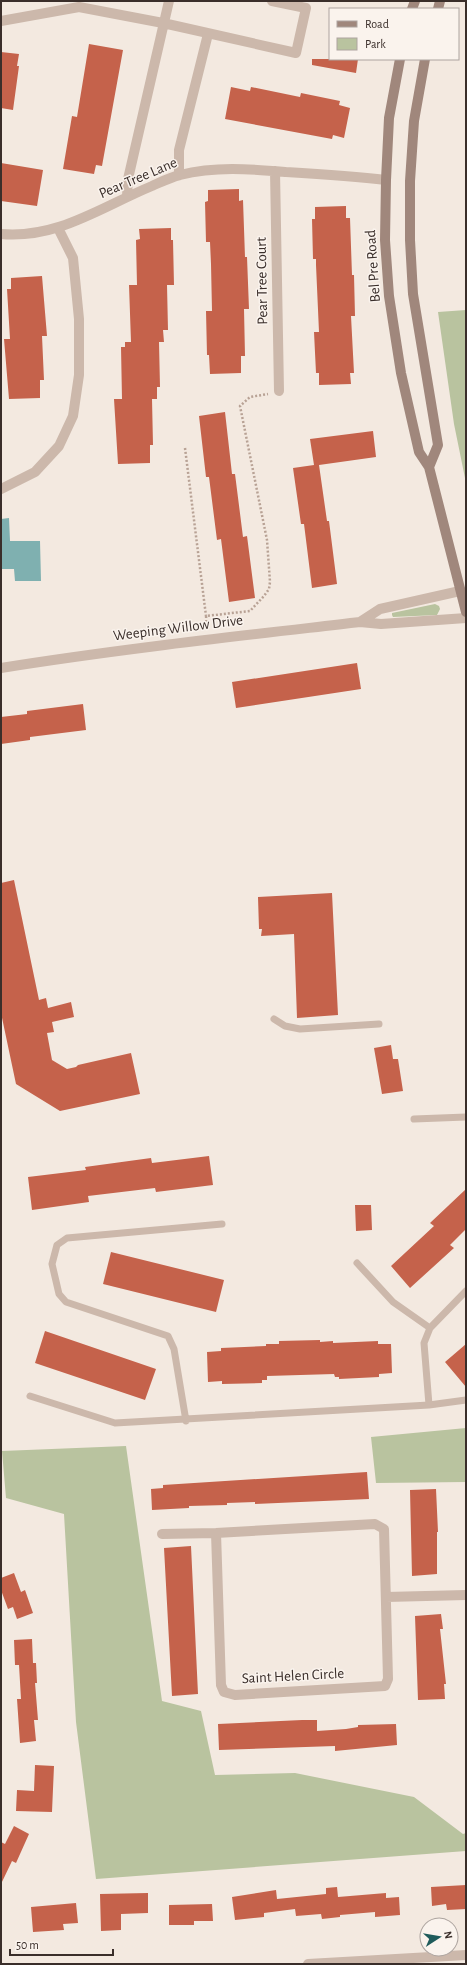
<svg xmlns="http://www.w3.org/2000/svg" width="467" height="1965" viewBox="0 0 467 1965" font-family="'Alegreya Sans',sans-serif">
	<rect width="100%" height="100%" fill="#f3e9e0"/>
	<path fill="#b9c39f" d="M466,310V483L454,424L438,312Z
		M435,604L439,606L440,609L437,615L393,617L392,615V613Z
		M466,1428V1482L376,1483L371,1437Z
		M126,1446L162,1701L201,1711L215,1775L295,1773L414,1797L463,1834L466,1833V1851L96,1879L76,1722L64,1514L6,1498L2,1451Z"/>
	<path fill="#7fb0b0" d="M9,518L10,541H40L41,581H15L14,569H1V519Z"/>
	<path fill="#c5624b" d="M89,44L123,50L102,166L96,165L94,174L63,169L72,116L77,117Z
		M1,52L19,54L17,66H19L13,110L1,108Z
		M312,59H358L356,73L312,65Z
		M231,87L250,91L251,87L300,97L301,93L340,101L339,105L350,108L344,138L333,135L332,139L225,119Z
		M1,163L43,170L37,206L1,201Z
		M239,189V201L243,200L245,257H247L249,309H244L245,356H241V373L210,374L209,355H207L206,311H212L211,264L210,242H206L205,202L208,201V190Z
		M346,206V218H350L352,275H354L355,316H351L354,373H350L351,384L319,385V373H316L314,332H319L316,265V259H313L312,219H315V207Z
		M171,228V240H173L174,285H167L168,330H163L164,342H159L160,387H157V399H152L153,445H150V463L118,464L114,399H122L121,347H125V342H131L129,285H137L136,240L140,239L139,229Z
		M42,276L47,336H42L44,380H40V398L9,399L4,339H10L7,289H11V278Z
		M225,412L232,474H235L243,537L247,536L255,598L229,602L221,539L217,540L209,477H206L199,416Z
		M373,431L376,457L319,465L327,521H329L337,584L312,588L304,524H301L293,468L314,465L310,439Z
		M357,663L361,689L236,708L232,682Z
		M83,704L86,730L30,737V740L1,744V717L27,714V711Z
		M14,880L39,1000L46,998L48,1008L71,1002L74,1017L52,1022L54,1032L47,1033L52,1060L67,1069L76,1067L78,1065L131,1053L140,1094L60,1111L16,1084L1,1013V883Z
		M332,893L338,1015L297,1018L294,934L261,936L262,929H259L258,897Z
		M391,1045L393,1059H398L403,1091L382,1094L374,1048Z
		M209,1156L213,1185L156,1192L155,1188L88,1196L89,1202L32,1210L28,1177L86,1170L85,1167L151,1158L152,1163Z
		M466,1189V1229L450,1245L454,1248L410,1288L391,1266L434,1226L430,1223Z
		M355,1205H371L372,1230L356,1231Z
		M111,1252L224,1280L216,1312L103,1284Z
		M45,1331L156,1369L145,1400L35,1363Z
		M320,1340V1342L333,1341V1343L378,1341V1344H391L392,1373L379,1374V1377L339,1379V1377H335L334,1374L267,1376V1380H262V1383L222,1384V1381L208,1382L207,1352L221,1351V1348L266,1346V1344H279V1341Z
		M466,1344V1387L445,1362Z
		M367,1472L369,1499L255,1504V1502L227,1503V1505L189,1506V1508L152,1510L151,1489L163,1488V1485Z
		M436,1489L438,1532H437V1574L412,1576L410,1490Z
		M191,1546L198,1694L172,1696L164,1548Z
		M14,1573L21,1592L25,1590L33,1613L17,1619L13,1607L8,1609L1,1590V1578Z
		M441,1614L443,1629H440L446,1684H444L445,1699L418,1700L415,1616Z
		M32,1639L33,1663H36L37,1683H35L38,1720H34L36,1741L20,1743L17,1699H21L19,1665H15L14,1640Z
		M302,1720H317V1731L346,1729L358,1727V1725L396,1724L397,1745L335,1751V1746L219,1750L218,1724Z
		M35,1765L54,1766L52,1812L16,1811L17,1790L34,1791Z
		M14,1826L29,1834L16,1863L12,1861L1,1884V1842L5,1844Z
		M466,1885V1909L447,1910L446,1904L432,1906L431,1887Z
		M337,1887L338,1897L386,1893V1898L399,1897L400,1915L375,1917V1912L340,1915V1917L322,1919L321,1914L296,1916L295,1909L264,1913V1917L235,1920L232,1897L276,1890L277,1899L326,1894V1888Z
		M148,1893V1913L121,1914V1930L101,1931L100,1894Z
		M76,1903L78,1923L63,1924L64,1930L33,1932L31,1907Z
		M212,1904L213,1921H194V1925H169V1905Z"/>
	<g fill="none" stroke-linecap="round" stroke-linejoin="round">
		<path stroke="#b8a295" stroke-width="2.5" stroke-dasharray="2 2" stroke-linecap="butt" d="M185,448L206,616
			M207,630L206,616L250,611L264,596L269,589L270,582L267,540L240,406L250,397L268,394"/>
		<path stroke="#ccb8ab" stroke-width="7" d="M274,1019L285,1026L300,1029L379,1024
			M414,1119L466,1117
			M357,1263L393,1302L430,1328
			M30,1396L115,1423L429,1405L424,1343L430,1328L466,1291
			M429,1405L466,1400
			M186,1421L174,1349L168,1336L66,1302L59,1294L52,1264L57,1245L67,1238L222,1224"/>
		<path stroke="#ccb8ab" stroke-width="10" d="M1,21L79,7L163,23L296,53L306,8L272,1
			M275,171L279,391
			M179,175V150L208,34
			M127,196L128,179L169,1
			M1,234C58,239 101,207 152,186C161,182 171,177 180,175C215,166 250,169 286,172C319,174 352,176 386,180
			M1,489L35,472L59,446L73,416L79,375V319L73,258L58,228
			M360,622L380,609L460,591
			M1,668C120,649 240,636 360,622L381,624L466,618
			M162,1534L216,1533L375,1524L384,1529L388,1679L385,1686L235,1695L224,1692L221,1685L216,1533
			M386,1597L466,1595"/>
		<path stroke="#ccb8ab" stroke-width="10" d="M308,1964L466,1955"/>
		<path stroke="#a0877c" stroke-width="10" d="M412,9L415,1
			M438,9L440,1
			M400,59L389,118L386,180L385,240L389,296L401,373L419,452L429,467L466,612
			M425,59L414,121L410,181V240L413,294L438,445L429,467"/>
	</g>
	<g text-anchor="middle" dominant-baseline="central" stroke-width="3" stroke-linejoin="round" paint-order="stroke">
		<g font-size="15" fill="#3a2e2a" stroke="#faf3ed">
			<text transform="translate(138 178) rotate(-23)">Pear Tree Lane</text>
			<text transform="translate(373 266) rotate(-94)">Bel Pre Road</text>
			<text transform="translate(262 281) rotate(-91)">Pear Tree Court</text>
			<text transform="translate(178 628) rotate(-7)">Weeping Willow Drive</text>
			<text transform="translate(293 1676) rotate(-3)">Saint Helen Circle</text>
		</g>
	</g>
	<rect width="467" height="1965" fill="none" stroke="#3a2e2a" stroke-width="4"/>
	<rect x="329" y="8" width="130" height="52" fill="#faf3ed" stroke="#ada49f"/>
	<rect x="337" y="21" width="20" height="6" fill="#a0877c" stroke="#ada49f"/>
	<text x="365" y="28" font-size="12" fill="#3a2e2a">Road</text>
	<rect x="337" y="38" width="20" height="12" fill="#b9c39f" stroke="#ada49f"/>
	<text x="365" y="48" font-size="12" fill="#3a2e2a">Park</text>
	<g transform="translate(439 1937) rotate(78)"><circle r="19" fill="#faf3ed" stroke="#ada49f"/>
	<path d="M0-3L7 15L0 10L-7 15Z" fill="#1f5b5b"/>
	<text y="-6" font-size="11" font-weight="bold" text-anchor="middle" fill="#3a2e2a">N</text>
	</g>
	<path d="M10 1949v6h103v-6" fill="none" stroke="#3a2e2a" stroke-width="2"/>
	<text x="16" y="1949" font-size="12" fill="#3a2e2a" stroke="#faf3ed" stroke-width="3" paint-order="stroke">50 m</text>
</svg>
